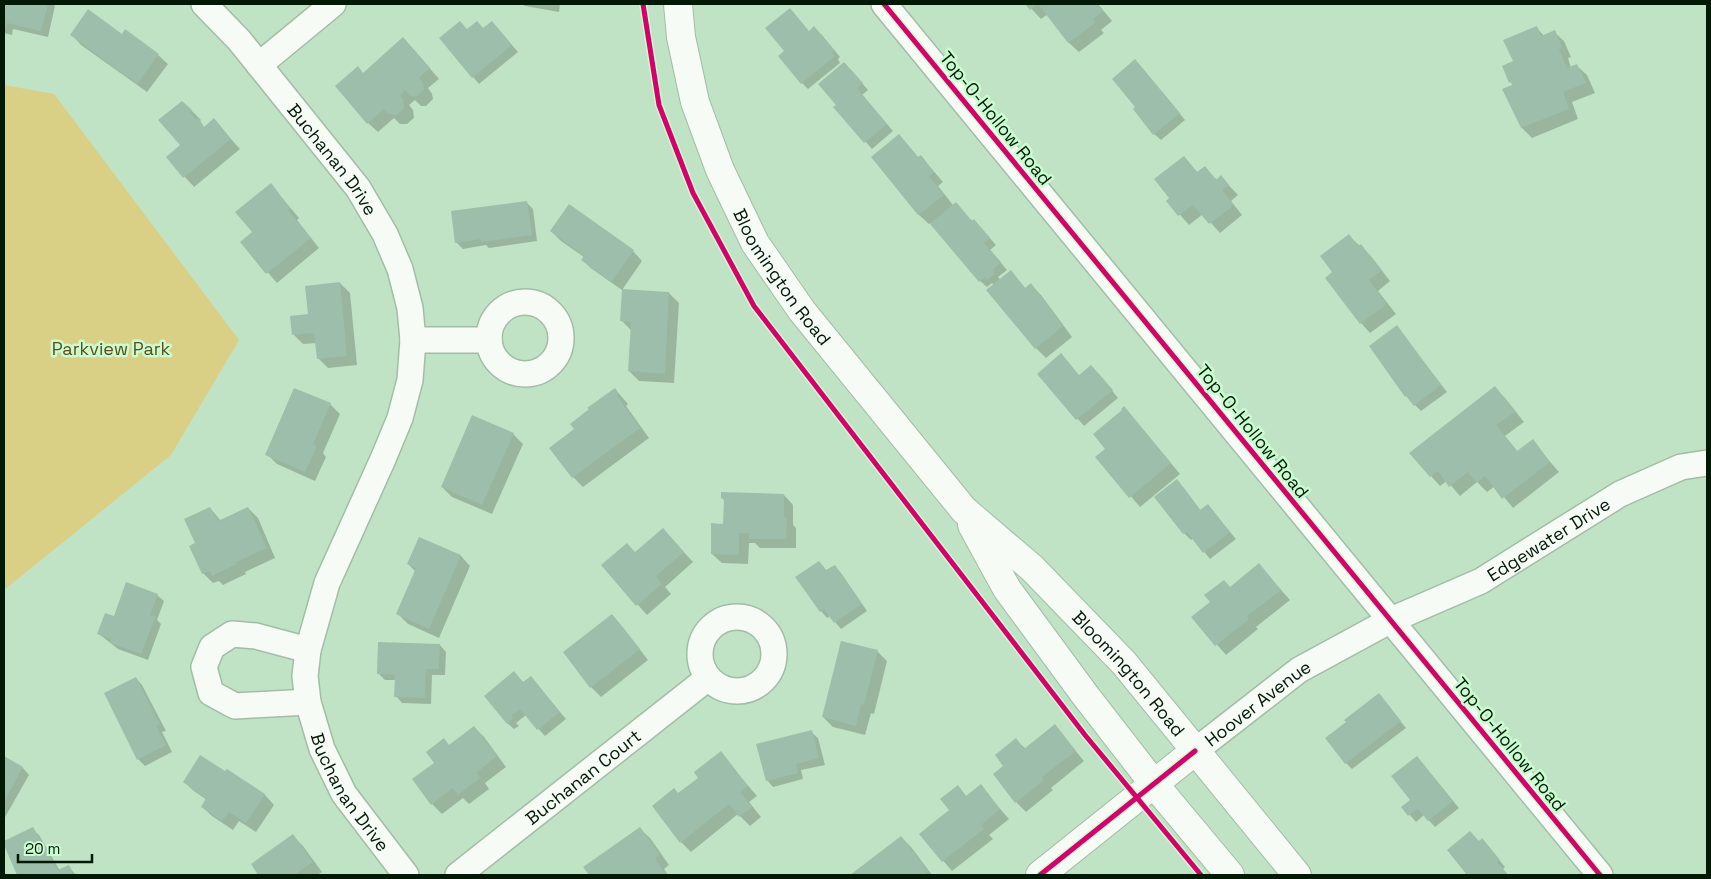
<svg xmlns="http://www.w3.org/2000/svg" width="1711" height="879" viewBox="0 0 1711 879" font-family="'Space Grotesk',sans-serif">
	<rect width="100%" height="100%" fill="#c1e3c5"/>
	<path fill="#d9d085" d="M4,85L54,94L239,340L171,455L4,590Z"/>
	<path fill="#0003" d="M4,4H53L55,6L48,37L13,29L12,35L4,33Z
		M522,4H560L559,12L525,6Z
		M1027,4H1098L1112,21L1101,30L1104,33L1079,52L1069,43L1048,14L1041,19Z
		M1537,28L1544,36L1554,32L1564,41L1571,57L1568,58L1571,68L1577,66L1587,75L1595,93L1572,102L1578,119L1532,138L1522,128L1514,86L1511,82L1514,62Z
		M498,29L518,52L479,84L473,77L468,31Z
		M809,32L821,34L840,57L838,59L840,63L808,89L802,83Z
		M72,35H122L158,55L168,64L147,92L81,45Z
		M413,49L439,79L428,88L432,94L433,99L426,106H421L415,100L409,105L413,110L414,118L407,124H400L394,118L378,132L368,123L363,74Z
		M1142,68L1185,120L1161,140L1154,134L1137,108Z
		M851,70L868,90L862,95L893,131L872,149L835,107L838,105Z
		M188,107L201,120L199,122L205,128L214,120L240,149L194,187L167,157L181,146Z
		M899,135L919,158L920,157L930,167L943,182L938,186L953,205L980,227L996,245L990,250L1007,270L998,277L1001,280L1011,272L1026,289L1031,285L1041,295L1072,337L1046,358L1036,348L994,285L992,283L987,287L980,281L931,223L929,224L919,215L872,157Z
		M1184,157L1198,173L1205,168L1217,180L1221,177L1238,195L1231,201L1242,215L1220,233L1203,214L1189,225L1168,201L1171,198Z
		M271,185L299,218L297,220L319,248L277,283L241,242L253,233Z
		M527,203L533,209L537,241L489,248L486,245L463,249L456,242Z
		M551,231L633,251L642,261L622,290L592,269L582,260L584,257L561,241Z
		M1349,236L1370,255L1390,281L1378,291L1396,314L1370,333L1361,323L1334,272Z
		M340,283L350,293L357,365L328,368L318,358L317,343L303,344L294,335Z
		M669,293L679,303L674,383L639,381L629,371L632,331L622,321Z
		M1397,327L1447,392L1421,411L1415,405Z
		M1098,373L1118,398L1084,426L1039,374L1080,376Z
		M1495,388L1505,398L1524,422L1505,436L1518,452L1532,441L1559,472L1513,508L1495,486L1487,492L1477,482L1460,496L1447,481L1440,486L1431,476Z
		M615,389L628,404L626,406L649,438L583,487L573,477L551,448L576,429Z
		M330,404L340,414L323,453L326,457L315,481L277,464L267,454Z
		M1124,407L1180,474L1140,507L1097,457L1106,449Z
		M513,434L523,444L492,514L452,497L442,487Z
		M1183,487L1201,511L1208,506L1236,539L1210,559L1193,538L1191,540L1184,533L1156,497Z
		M784,495L793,505V525L796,528V548H760L755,543H749L748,564L722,563L712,554L724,525L725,501L722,498Z
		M210,508L221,521L248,508L258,518L275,558L245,572L246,574L223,585L219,581L213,583L203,573L197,544Z
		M419,538L461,556L470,566L439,638L408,624L398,614L416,572L408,564Z
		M672,539L693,562L665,587L671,594L647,615L603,566Z
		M819,562L827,571L834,566L841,573L867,611L841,629L830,616L827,618L821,611Z
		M1259,565L1290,600L1256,627L1258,629L1226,655L1193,617Z
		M157,595L164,601L157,620L161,624L148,660L118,649L99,634L114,618Z
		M612,615L621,625L648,660L601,697L591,687L564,653Z
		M440,645L446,652L445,675H432L431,704L402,703L396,696V680H385L378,673Z
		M877,651L887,661L874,714L871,713L865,735L833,727L823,717Z
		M514,673L524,683L531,678L566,719L545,736L526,715L516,723L519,726L514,729L507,723Z
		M136,678L142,685L166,731L162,732L172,752L145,766L138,759Z
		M1379,695L1406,728L1352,769L1346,763L1347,722Z
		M1055,726L1084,761L1051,788L1053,790L1026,812L1016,802V740L1026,749Z
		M474,727L484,737L506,767L485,783L489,789L469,804L463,798L442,814L432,804L436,763L450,746Z
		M811,732L818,738L825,765L801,770L803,779L773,787L767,780Z
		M720,753L757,796L749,802L761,817L750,826L738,814L691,852L681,842L679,794L700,778Z
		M1417,757L1459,808L1435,827L1424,815L1416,822L1403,807L1411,800Z
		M4,758L23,768L29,775L4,819Z
		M227,770L265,795L274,805L256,832L239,821L233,830L212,816L202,807L207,800L194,791L184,782L225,773Z
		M980,786L1009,819L989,835L993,839L952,871L921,835L951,810L958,787L967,797Z
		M32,829L39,835L60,871L68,866L76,875H19L4,843Z
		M640,829L650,838L669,865L664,869L668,875H590L585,868Z
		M293,836L303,846L322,872L317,875H260L252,865Z
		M901,837L911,847L932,875H852Z
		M1479,842L1488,846L1505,867L1503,869L1508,875H1469L1449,850Z"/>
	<path fill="#9dbeaa" d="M4,4H48L41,31L7,23L5,30L4,29Z
		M1025,4H1097L1103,11L1093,19L1095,23L1068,43L1038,4L1030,10Z
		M790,8L809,31L814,26L834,50L832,52L835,56L801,84L778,56L784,51L765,28Z
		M88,9L122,34L125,29L159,54L137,84L70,35Z
		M460,21L467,29L477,21L483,28L492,21L512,45L472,78L439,38Z
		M1537,26L1541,36L1555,30L1562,47L1559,49L1567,68L1577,64L1586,83L1563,92L1569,109L1521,128L1502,89L1512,85L1511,82L1509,83L1502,66L1513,61L1503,40Z
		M403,37L430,68L419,78L423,83L424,89L416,97L410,96L405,90L400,95L403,99L404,108L397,115L389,114L384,109L367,124L335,86L358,66L363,73Z
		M1135,59L1180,113L1153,135L1133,109L1135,107L1112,79Z
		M844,62L863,83L857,88L887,124L864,143L833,107L836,105L818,84Z
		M182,101L192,110L190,112L196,119L198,117L204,127L214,118L231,139L183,178L166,157L180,145L158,120Z
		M899,134L918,157L921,155L934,172L929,176L944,195L918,215L871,157Z
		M1184,156L1197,172L1205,166L1216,180L1221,175L1229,185L1222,190L1234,205L1209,224L1193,205L1178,216L1166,201L1169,198L1154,179Z
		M271,183L290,208L288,210L311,238L266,274L240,242L252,232L235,212Z
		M527,201L532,235L481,242V239L455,243L451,211Z
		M956,202L972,221L974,219L990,238L984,243L1001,262L993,270L995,273L987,280L985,277L979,282L930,224Z
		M569,204L634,250L611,282L581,260L584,256L550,231Z
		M1349,234L1358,246L1361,244L1381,271L1369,280L1387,304L1360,324L1325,278L1332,272L1320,256Z
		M1011,270L1025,288L1031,283L1063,326L1035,349L986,290Z
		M340,282L347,356L317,359L314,333L292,335L290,316L308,314L305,286Z
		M622,289L669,292L665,374L628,371L631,322L620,321Z
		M1397,325L1441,385L1414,406L1406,396L1405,397L1369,346Z
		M1061,353L1079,375L1091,365L1113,390L1076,420L1037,374Z
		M1495,386L1515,412L1496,425L1517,451L1533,439L1550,462L1502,499L1485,476L1476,483L1468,472L1449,487L1438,471L1430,477L1409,453Z
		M294,388L331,403L313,444L317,446L305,472L265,455Z
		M615,388L619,394L617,396L640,428L572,478L549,448L574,429L570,424L589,409L587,408Z
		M1124,406L1171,463L1129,498L1095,457L1105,449L1093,434L1122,410L1121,409Z
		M472,415L514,433L482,505L441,487Z
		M1177,479L1200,510L1208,504L1230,532L1203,553L1187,532L1183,534L1154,497Z
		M721,492L784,494V517H787L786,539H749V533H739V555L711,554V523L723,524L724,499L721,498Z
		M210,507L218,521L248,507L267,548L236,562L237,564L212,576L210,571L202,574L189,546L195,543L184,519Z
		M663,528L684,552L656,576L662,584L636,606L601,565L627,543L635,552Z
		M419,537L461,555L429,629L396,614L416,568L407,564Z
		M819,561L826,570L835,565L862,604L834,623L824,609L820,612L795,577Z
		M1259,563L1281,590L1247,616L1249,619L1215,646L1191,617L1210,602L1204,595L1224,580L1230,587Z
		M126,582L158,594L150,615L156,616L141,654L110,643L111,639L97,634L105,613L114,616Z
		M612,614L640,649L590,688L563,652Z
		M841,641L878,650L864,705L861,704L856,726L822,717Z
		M378,642L440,644L439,669H426L425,698L394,697L395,675L377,674Z
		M514,671L523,682L531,676L560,712L537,730L520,709L511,716L513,718L507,724L484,696Z
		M136,677L160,724L156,726L166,745L137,760L104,693Z
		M1379,693L1401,721L1345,764L1325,738L1346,722L1344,720Z
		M1055,724L1076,751L1042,777L1044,780L1015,803L993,774L1003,766L995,755L1016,738L1024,749Z
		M474,726L497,756L476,773L480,778L458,795L453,788L431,805L412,779L434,763L426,752L444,738L449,745Z
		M812,730L819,758L796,764L798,773L766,781L756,744Z
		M721,751L748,786L740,792L752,807L739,817L729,804L680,843L652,806L674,788L678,793L698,778L694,772Z
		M200,755L225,771L227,769L265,794L246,823L229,812L222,821L201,807L206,798L183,782Z
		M4,756L23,767L4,802Z
		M1417,756L1453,801L1428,821L1418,809L1408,816L1401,807L1410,800L1391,776Z
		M981,784L1000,809L981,825L984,829L942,862L919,834L949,810L940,799L958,785L966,796Z
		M33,827L58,870L69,865L74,875H17L4,845V841Z
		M640,827L660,855L655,859L666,874L664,875H589L583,867Z
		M1470,831L1479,841L1482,838L1500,860L1497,862L1508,875H1467L1447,850Z
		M293,834L313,862L297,873L299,875H258L251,864Z
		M901,836L928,871L923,875H850Z"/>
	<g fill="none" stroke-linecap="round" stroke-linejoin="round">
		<g stroke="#a2bda5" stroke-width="28">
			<g id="minor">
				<path id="s1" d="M204,4L239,40L358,188L385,234L400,269L410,308L413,340L410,380L400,418L383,459L327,583L308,650L305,676L308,702L322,749L344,794L406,875"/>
				<path d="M884,4L1600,875"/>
				<path d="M259,65L333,4"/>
				<circle cx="525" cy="338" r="36"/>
				<path d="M413,340H489"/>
				<circle cx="737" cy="654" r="37"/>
				<path d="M308,702L235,706L211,693L204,667L212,647L232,634L256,636L308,650"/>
				<path id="s2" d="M1195,751L1299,670L1391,620L1481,581L1620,494L1681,467L1707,463"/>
				<path id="s3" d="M458,875L708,678"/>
			</g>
		</g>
		<g stroke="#a2bda5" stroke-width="30">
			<g id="tertiary">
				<path id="s4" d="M678,4L681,37L695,102L720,170L755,243L802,311L964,510L1032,568L1124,663L1297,875"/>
				<path d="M972,525L1007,589L1085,695L1154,784L1230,875"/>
				<path d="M1040,875L1195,751"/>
			</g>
		</g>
		<use href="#minor" stroke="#f6fbf6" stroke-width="25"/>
		<use href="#tertiary" stroke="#f6fbf6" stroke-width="28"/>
		<g stroke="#c9fccf" stroke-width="8">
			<path id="cycleway" d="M643,4L659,105L693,193L754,306L1085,735L1201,875
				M884,4L1600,875
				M1040,875L1195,751"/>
		</g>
		<use href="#cycleway" stroke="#d6006c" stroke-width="5"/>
	</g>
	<g text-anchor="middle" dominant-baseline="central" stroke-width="5" stroke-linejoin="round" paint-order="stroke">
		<g font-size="18" fill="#021906" stroke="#c9fccf">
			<text transform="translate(996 118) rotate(51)">Top-O-Hollow Road</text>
			<text stroke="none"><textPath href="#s1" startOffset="202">Buchanan Drive</textPath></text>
			<text stroke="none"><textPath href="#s4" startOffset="296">Bloomington Road</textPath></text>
			<text transform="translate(1253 431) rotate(51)">Top-O-Hollow Road</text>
			<text stroke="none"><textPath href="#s2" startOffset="414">Edgewater Drive</textPath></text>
			<text stroke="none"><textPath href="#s4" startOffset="825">Bloomington Road</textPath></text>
			<text stroke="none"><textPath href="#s2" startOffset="79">Hoover Avenue</textPath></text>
			<text transform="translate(1510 744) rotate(51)">Top-O-Hollow Road</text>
			<text stroke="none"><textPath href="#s3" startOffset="159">Buchanan Court</textPath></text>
			<text stroke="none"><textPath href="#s1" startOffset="886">Buchanan Drive</textPath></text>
		</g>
		<g font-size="18" fill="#5e4c1f" stroke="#c9fccf">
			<text x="111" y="348">Parkview Park</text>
		</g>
	</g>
	<rect width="1711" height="879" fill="none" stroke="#021906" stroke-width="10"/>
	<path d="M18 854v8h74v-8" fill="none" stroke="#021906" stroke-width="2.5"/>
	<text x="25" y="854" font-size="15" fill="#021906" stroke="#c9fccf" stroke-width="4" paint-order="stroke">20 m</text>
</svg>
